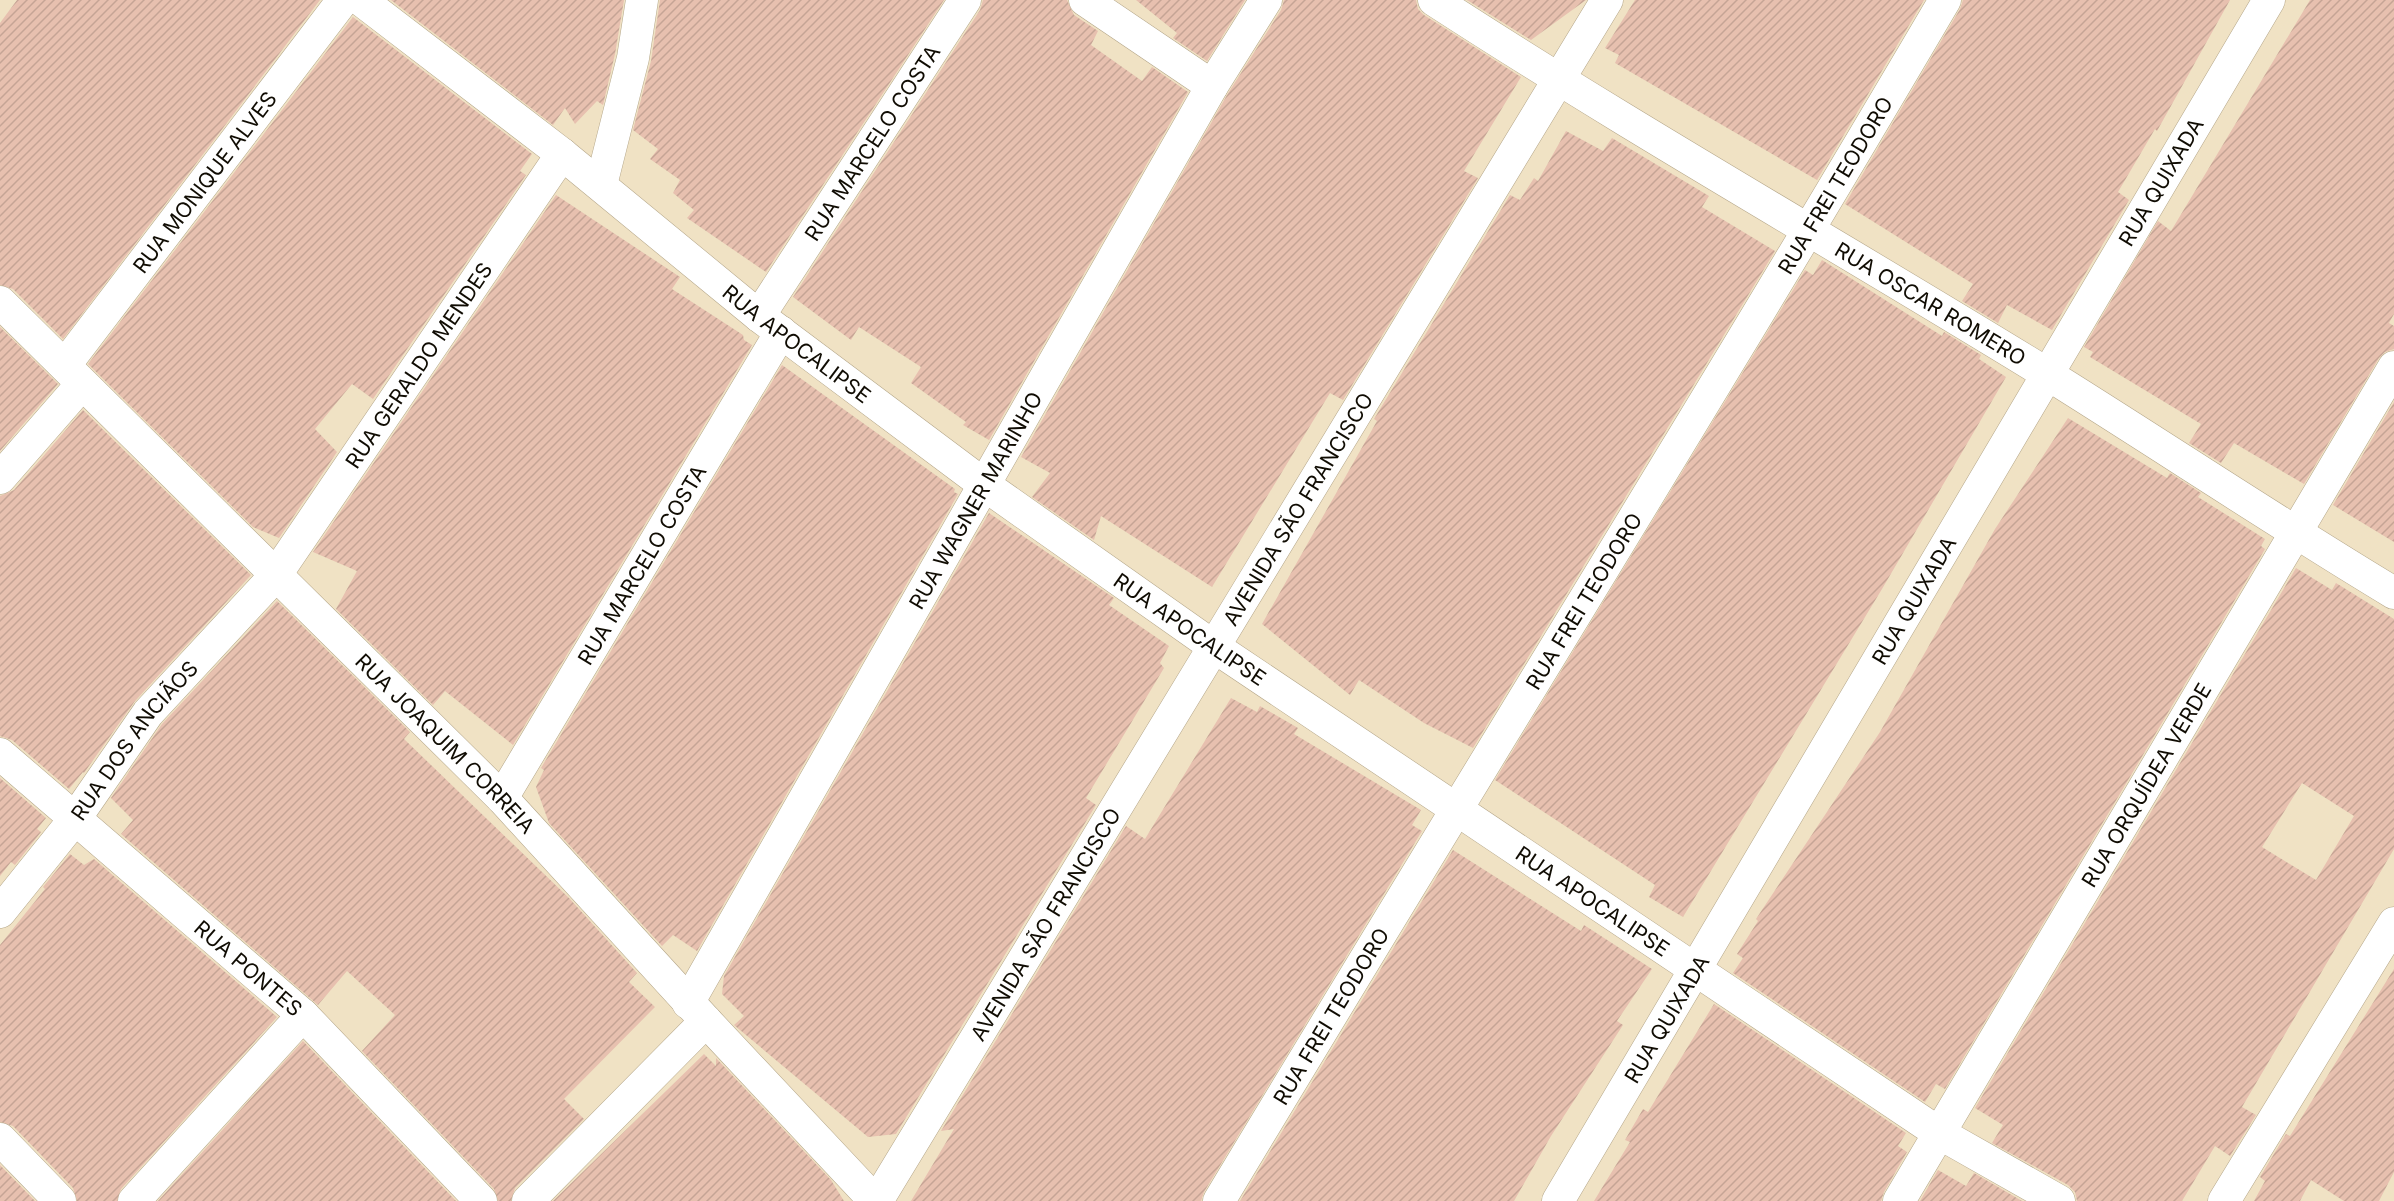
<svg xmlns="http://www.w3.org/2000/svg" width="2394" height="1201" viewBox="0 0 2394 1201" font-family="Inter,sans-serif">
	<defs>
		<pattern id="building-hatch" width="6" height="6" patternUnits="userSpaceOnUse" patternTransform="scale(1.5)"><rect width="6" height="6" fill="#e7c0af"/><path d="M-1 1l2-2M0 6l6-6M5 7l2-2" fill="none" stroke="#c5a495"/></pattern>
	</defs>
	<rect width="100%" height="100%" fill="#f0e2c4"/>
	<path fill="url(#building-hatch)" fill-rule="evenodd" d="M17,0H320L63,339L13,289L0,285V23Z
		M391,0H624L615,54L603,105L597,101L575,124L565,108L553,125Z
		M660,0H944L766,272L687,218L694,210L673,193L680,180L650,159L658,149L633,130L651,61Z
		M983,0H1067L1074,15L1098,31L1091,45L1142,81L1152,67L1188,92L989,440L963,425L966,422L911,383L921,367L859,327L851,340L793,297L980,10Z
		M1136,0H1245L1207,61L1173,38L1177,33Z
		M1284,0H1416L1418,9L1424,15L1521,77L1464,171L1478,178L1343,400L1330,393L1212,587L1101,516L1094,540L1032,497L1050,473L1021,457L1227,95L1281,10Z
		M1467,0H1586L1531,40Z
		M1635,0H1924L1817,180L1615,63L1619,55L1605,48Z
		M1963,0H2230L2157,131L2155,129L2118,192L2129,200L2052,330L2007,305L1998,323L1962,301L1973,284L1845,204L1960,9Z
		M2310,0H2394V314L2389,323L2394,326V349L2385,352L2379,358L2304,484L2234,443L2221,463L2189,443L2201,424L2090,357L2093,352L2084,347L2158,221L2171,231Z
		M353,17L532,154L520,171L526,175L373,399L352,384L315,429L337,452L279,538L253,527L88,364Z
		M1566,131L1603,151L1612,138L1709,196L1702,207L1775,251L1473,748L1424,723L1359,680L1350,695L1262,624L1377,421L1374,419L1510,195L1520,200L1534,178L1538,181Z
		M556,195L680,277L672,289L743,335L744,340L752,345L513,745L445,691L433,705L336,609L357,571L313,552Z
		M1822,260L1942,336L1944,332L1981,355L1979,359L2006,377L1882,589L1683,917L1649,897L1655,885L1495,780L1805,270L1813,275Z
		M0,327L58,384L0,451Z
		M782,365L955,489L954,492L958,494L697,951L673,935L662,946L549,823L536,787L544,770L541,768Z
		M2394,402V542L2333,505Z
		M83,410L251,575L135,701L84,773L83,772L69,789L12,740L0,736V496L14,490Z
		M2068,418L2167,478L2170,473L2201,493L2198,497L2265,539L2261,546L2265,549L1945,1089L1936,1084L1925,1102L1733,973L1743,958L1737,954L1758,921L1756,919L1880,732L1995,529Z
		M989,513L1114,598L1109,605L1169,646L1160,663L1164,668L1086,798L1096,805L896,1134L868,1137L734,1025L744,1016L722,994L724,976Z
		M2296,568L2332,590L2336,583L2394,619V849L2242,1107L2256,1115L2230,1156L2215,1146L2182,1201H2077L2075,1192L2068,1185L1992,1143L2003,1125L1975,1108ZM2302,783L2354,816L2316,880L2262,847Z
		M277,601L410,732L404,739L569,898L637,973L629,982L655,1007L564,1099L584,1119L515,1188L511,1201H498L494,1189L362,1051L395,1015L347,971L318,1005L121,834L133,820L111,798L162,724Z
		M1231,698L1257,712L1260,706L1298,728L1294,734L1421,810L1412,825L1422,831L1204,1192L1201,1201H911L954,1129L941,1131L1126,826L1145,839Z
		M0,778L46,818L37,829L41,832L15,865L11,862L0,876Z
		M1453,850L1581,931L1584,925L1652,969L1617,1021L1623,1025L1551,1136L1514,1201H1240Z
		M70,854L84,865L94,859L277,1017L121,1189L117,1201H77L73,1188L13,1126L0,1122V945L45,889L43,887Z
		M2394,969V1172L2379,1201H2344L2311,1180L2300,1201H2254L2265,1181L2260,1177L2286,1134L2290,1136Z
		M1714,1004L1906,1133L1898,1146L1907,1152L1884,1192L1881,1201H1594L1630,1142L1625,1140L1643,1109L1648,1112Z
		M303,1041L456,1201H158Z
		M704,1054L716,1066V1058L831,1180L844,1201H553Z
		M0,1165L35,1201H0Z
		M1938,1170L1966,1186L1974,1173L2022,1201H1920Z"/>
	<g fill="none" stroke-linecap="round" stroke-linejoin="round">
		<g stroke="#b4a689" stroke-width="33">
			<g id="minor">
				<path id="s1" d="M361,0L562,154L759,316L986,486L1213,646L1939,1133L2059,1201"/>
				<path d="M1085,0L1212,86"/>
				<path id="s2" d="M1434,0C1634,130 1841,247 2044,372C2161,445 2276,522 2394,593"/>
				<path d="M601,185L633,58L642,0"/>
				<path id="s3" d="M0,302L502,798L706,1021L875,1201"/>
				<path id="s4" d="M759,316L965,0"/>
				<path id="s5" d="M65,365L343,0"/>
				<path d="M0,478L82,384"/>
				<path id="s6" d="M0,754L303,1015L481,1201"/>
				<path id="s7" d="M502,798L781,332"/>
				<path id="s8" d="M0,912L74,820L148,713L275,576L562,154"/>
				<path id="s9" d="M688,1003L1212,86L1266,0"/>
				<path d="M0,1139L60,1201"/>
				<path d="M134,1201L303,1015"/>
				<path d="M528,1201L706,1021"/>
				<path id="s10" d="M877,1201L1607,0"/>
				<path id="s11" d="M1219,1201C1460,800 1708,403 1945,0"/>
				<path id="s12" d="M1558,1201C1797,802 2030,399 2269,0"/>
				<path id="s13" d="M1899,1201L2394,367"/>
				<path d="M2224,1201L2394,923"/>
			</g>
		</g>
		<use href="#minor" stroke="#fff" stroke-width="32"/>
	</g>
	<g text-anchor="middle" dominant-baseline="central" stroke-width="4.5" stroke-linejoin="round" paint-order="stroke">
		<g font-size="21" fill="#100c03" stroke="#f0e2c4">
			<text stroke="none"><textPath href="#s4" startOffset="207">RUA MARCELO COSTA</textPath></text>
			<text stroke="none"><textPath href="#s12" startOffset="1184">RUA QUIXADA</textPath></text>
			<text stroke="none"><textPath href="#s5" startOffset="230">RUA MONIQUE ALVES</textPath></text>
			<text stroke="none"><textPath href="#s11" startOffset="1188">RUA FREI TEODORO</textPath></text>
			<text stroke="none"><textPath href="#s2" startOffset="582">RUA OSCAR ROMERO</textPath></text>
			<text stroke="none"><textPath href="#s1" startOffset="555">RUA APOCALIPSE</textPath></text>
			<text stroke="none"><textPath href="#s8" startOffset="690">RUA GERALDO MENDES</textPath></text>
			<text stroke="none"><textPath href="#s9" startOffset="579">RUA WAGNER MARINHO</textPath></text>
			<text stroke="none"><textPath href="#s10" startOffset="810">AVENIDA SÃO FRANCISCO</textPath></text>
			<text stroke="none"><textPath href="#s7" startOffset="272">RUA MARCELO COSTA</textPath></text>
			<text stroke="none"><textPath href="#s12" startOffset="698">RUA QUIXADA</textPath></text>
			<text stroke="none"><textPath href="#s11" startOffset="702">RUA FREI TEODORO</textPath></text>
			<text stroke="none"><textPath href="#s1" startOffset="1041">RUA APOCALIPSE</textPath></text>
			<text stroke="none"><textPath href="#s8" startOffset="218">RUA DOS ANCIÃOS</textPath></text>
			<text stroke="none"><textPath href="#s3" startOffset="627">RUA JOAQUIM CORREIA</textPath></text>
			<text stroke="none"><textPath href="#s13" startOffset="484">RUA ORQUÍDEA VERDE</textPath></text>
			<text stroke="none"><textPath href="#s1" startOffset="1527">RUA APOCALIPSE</textPath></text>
			<text stroke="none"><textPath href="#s10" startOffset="324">AVENIDA SÃO FRANCISCO</textPath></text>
			<text stroke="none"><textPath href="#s6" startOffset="328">RUA PONTES</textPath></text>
			<text stroke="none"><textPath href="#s11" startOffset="216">RUA FREI TEODORO</textPath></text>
			<text stroke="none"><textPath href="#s12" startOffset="212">RUA QUIXADA</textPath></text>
		</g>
	</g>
</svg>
